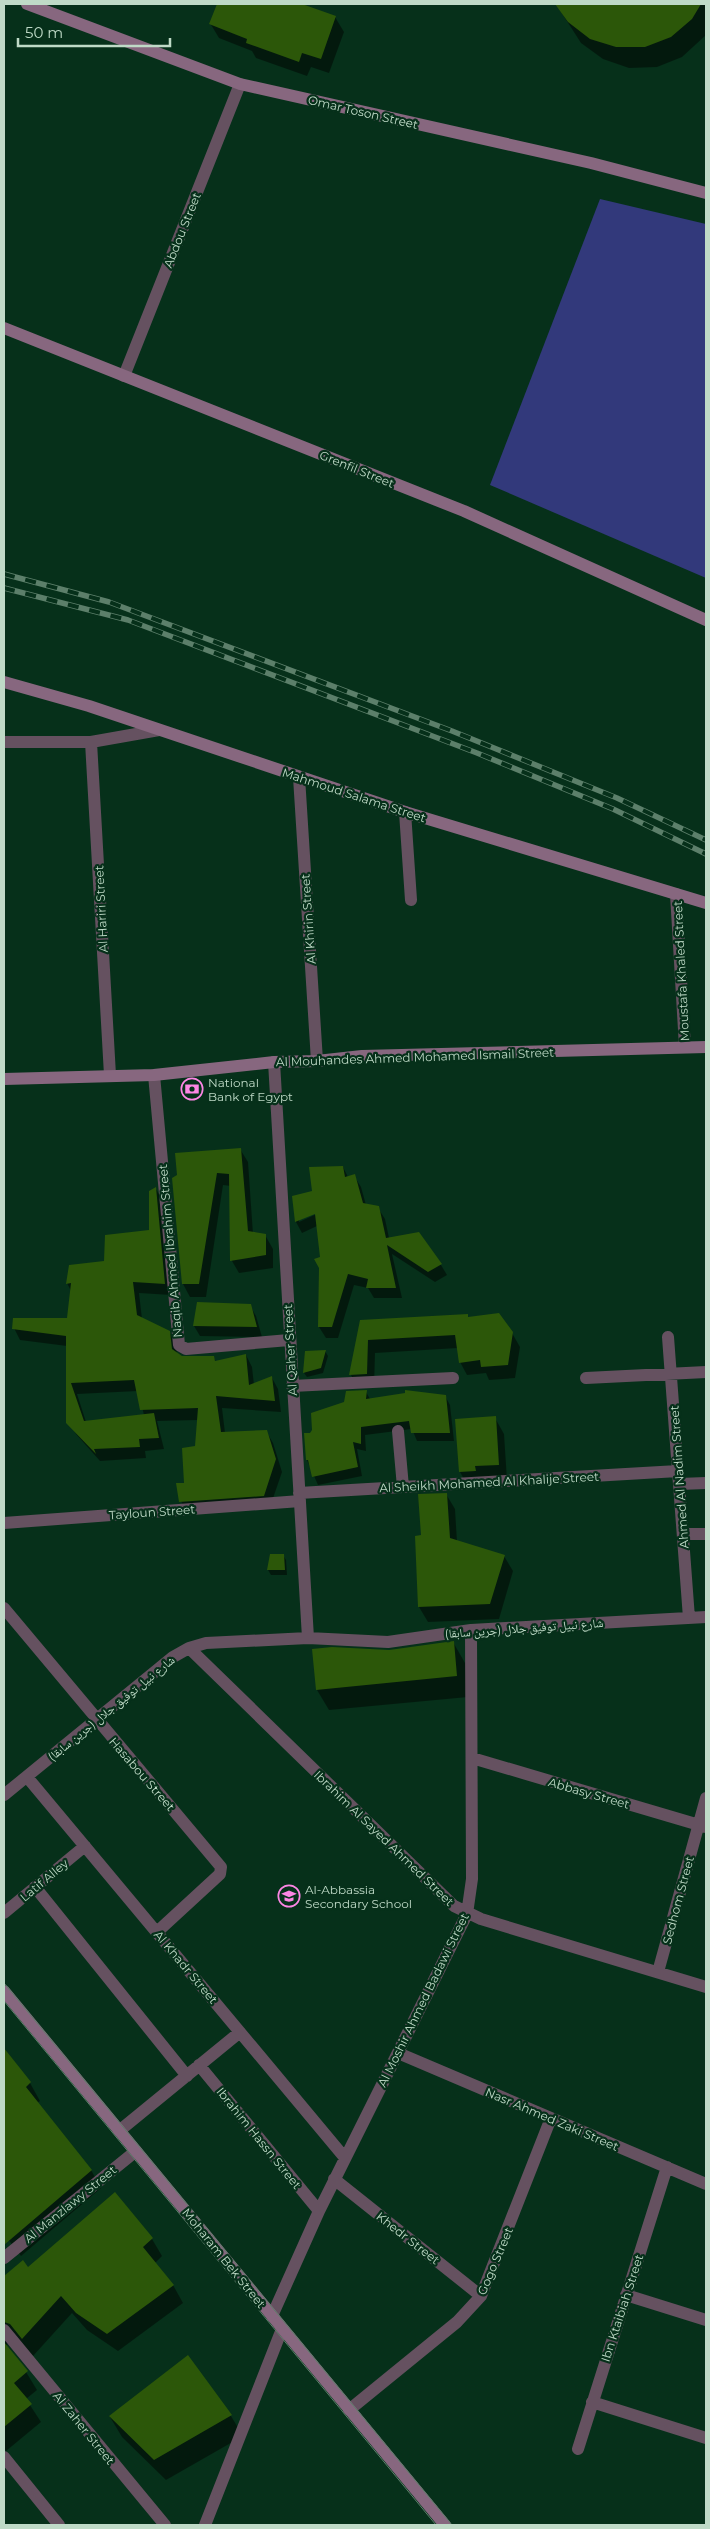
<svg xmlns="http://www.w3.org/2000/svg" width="710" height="2529" viewBox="0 0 710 2529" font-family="Montserrat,'Noto Naskh Arabic',sans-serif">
	<rect width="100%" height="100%" fill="#06301a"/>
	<path fill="#32397b" d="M600,199L706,224V578L490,485Z"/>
	<path fill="#0007" fill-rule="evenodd" d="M218,4H298L335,17L344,32L329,73L311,67L307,76L256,58L252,51L219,38L210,23Z
		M556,4H706V35L682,57L657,67L629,68L603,59L581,43Z
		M240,1149L248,1162L253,1234L265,1235L273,1249V1268L239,1273L232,1261L231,1186L223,1185L206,1297H190L183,1284L173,1179Z
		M343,1167L348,1177L354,1176L361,1187L366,1205L378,1208L385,1219L389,1238L441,1265L447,1275L435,1282L392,1254L402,1298H374L368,1288L354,1285L338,1338H326L319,1327L321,1258L317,1226L302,1233L296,1222L293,1197L313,1192ZM320,1210L321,1212L299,1222V1219Z
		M156,1189L162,1200L171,1295L139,1293L142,1319L169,1332L176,1344L177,1354L182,1357H213L216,1362L246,1355L252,1367L254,1385L272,1378L278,1389L281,1412L222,1408L225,1433L266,1431L273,1443L282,1472L270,1507L187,1513L181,1501L197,1447L198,1420L157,1421L164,1449L145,1451L146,1458L100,1461L76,1434L69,1422L67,1346L20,1340L14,1328L69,1320L71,1291L67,1283L105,1262L151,1232ZM138,1391L144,1415L86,1422L77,1394Z
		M250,1306L256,1316L262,1337L200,1336L194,1326Z
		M467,1315L469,1318L512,1333L520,1347L515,1378L489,1380L486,1373L467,1375L460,1362L458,1348L375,1353L374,1387L358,1388L351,1375L361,1321Z
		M325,1351L328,1356L323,1373L307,1377L304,1373Z
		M366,1392L370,1399L445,1396L450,1405L454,1441H417L412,1429L365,1435L366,1451L357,1449L362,1476L318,1485L307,1460L311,1435L345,1403Z
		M495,1418L504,1434L507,1480L469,1488L460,1472Z
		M446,1494L455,1509L457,1542L504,1556L513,1571L499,1619L428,1622L419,1607Z
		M271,1555H283L286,1560L287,1575H271L268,1570Z
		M453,1642L465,1663L468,1697L329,1710L317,1690L389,1651Z
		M4,2048L30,2083L40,2101L37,2103L91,2170L101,2188L21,2256L4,2234Z
		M152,2239L162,2256L155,2263L173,2285L183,2303L118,2351L87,2330L72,2313L33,2356L9,2342L6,2346L26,2372L37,2390L26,2399L41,2422L6,2451L4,2448V2278L23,2262L28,2269Z
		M231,2416L243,2436L166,2480L122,2437L110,2417Z"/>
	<path fill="#2c5709" d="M217,4H302L336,16L321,59L302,53L299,62L246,43L247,39L209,24Z
		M555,4H701L692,19L671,37L645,47H616L590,39L568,22Z
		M241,1148L248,1231L266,1234V1255L230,1261L229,1174L217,1173L199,1284H182L172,1178L177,1175L175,1153Z
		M343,1166L345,1177L355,1174L363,1203L379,1206L386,1238L419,1232L442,1264L428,1272L387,1245L396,1288H366L368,1279L348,1274L332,1327H318L319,1268L314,1259L320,1257L315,1214L295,1222L292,1196L312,1191L309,1167Z
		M156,1187L165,1284L133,1282L137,1315L170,1331L172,1349L182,1356H214L215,1361L246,1354L249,1385L272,1376L275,1401L216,1396L221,1432L267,1430L276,1459L264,1496L179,1502L176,1483H184L182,1448L195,1446L198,1408L140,1410L134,1380L71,1383L84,1421L154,1413L159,1438L139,1439L140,1447L94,1449L96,1454L66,1423V1336L12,1329L13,1318H67L71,1283L66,1284L69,1265L104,1261L105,1235L149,1230V1191Z
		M197,1302L251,1304L257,1327L193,1326Z
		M499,1313L513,1332L508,1365L481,1367L480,1360L459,1363L455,1335L368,1340L367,1374L349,1375L360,1320L468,1314V1317Z
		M326,1350L321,1368L303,1373L305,1351Z
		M367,1390L366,1399L405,1393V1390L446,1395L450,1433H411L409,1421L361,1427V1444L353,1442L358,1467L312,1477L308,1460H306L304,1433H310L312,1430L311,1413L344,1402L346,1391Z
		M496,1416L499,1465L475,1466L476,1471L459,1472L455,1419Z
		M447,1493L450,1538L505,1555L490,1604L418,1607L415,1536L421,1535L418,1494Z
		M270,1554H284L285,1570H267Z
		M454,1641L457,1676L316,1690L312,1649L332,1647L389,1650Z
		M4,2048L31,2082L26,2087L92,2170L4,2245Z
		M115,2192L153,2238L143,2247L174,2285L107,2334L76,2313L61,2296L22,2339L10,2324L4,2322V2276L23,2260L28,2267Z
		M4,2342L28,2371L14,2383L32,2404L4,2427Z
		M188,2355L232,2415L154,2460L109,2416Z"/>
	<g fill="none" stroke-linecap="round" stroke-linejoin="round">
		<path stroke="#655160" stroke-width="12" d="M124,376L240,84
			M4,742H91L159,730
			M91,742L110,1075
			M299,777L317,1061
			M405,812L411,900
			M676,894L685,1047
			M274,1062L308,1638
			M154,1075L179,1345L186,1349L289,1340
			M668,1337L689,1618
			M586,1378L706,1372
			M292,1386L453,1378
			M398,1431L403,1487
			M679,1484L706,1483
			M299,1493L678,1471
			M4,1523L300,1501
			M683,1534H706
			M4,1608L221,1867L220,1874L157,1932
			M189,1648L454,1906L481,1919L706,1987
			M472,1758L706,1827
			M27,1777L345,2158
			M4,1795L173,1657L189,1648L206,1643L308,1638L388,1642L471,1630L706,1617
			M35,1887L187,2076
			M4,1913L85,1846
			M658,1972L706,1798
			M398,2053L706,2184
			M199,2065L319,2211
			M119,2131L240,2032
			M334,2179L481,2296
			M4,2258L136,2151
			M626,2295L706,2320
			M272,2316L319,2211L467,1914L472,1879L471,1630
			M4,2330L165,2525
			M592,2402L706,2438
			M349,2410L457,2322L481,2296L551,2118
			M578,2449L667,2167
			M4,2457L59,2525
			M205,2525L282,2329"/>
		<path stroke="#87677f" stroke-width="12" d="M27,4L240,84L591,163L706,193
			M4,328L464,511L706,620
			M4,682L89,706L405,812L706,903
			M4,1079L154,1075L274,1062L317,1061L362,1056L706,1047
			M4,1991L445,2525"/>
		<path stroke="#5c7f6a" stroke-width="1" d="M4,1983L452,2525
			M4,2001L436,2525"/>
		<g stroke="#5c7f6a" stroke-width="5.5">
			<path id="rail" d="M4,574L109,602L452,731L617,798L706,840
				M4,588L128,620L477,753L613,809L706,854"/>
		</g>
		<use href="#rail" stroke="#06301a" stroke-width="4" stroke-dasharray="11" stroke-linecap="butt"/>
	</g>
	<defs>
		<g id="bank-ring" transform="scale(1.125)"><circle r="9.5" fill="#06301a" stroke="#fc86e4" stroke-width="1.5"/><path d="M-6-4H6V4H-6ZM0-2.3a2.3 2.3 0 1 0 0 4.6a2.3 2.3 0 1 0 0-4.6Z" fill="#fc86e4"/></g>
		<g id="school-ring" transform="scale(1.125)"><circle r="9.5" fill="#06301a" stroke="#fc86e4" stroke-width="1.5"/><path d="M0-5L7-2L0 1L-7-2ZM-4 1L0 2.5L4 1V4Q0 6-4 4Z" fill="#fc86e4"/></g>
	</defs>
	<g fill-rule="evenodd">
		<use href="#bank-ring" x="192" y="1089"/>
		<use href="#school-ring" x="289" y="1896"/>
	</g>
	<g text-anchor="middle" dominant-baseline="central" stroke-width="4.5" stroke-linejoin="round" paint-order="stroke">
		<g font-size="12" fill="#bfdac7" stroke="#06301a">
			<text transform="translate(363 112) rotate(13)">Omar Toson Street</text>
			<text transform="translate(182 230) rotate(-68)">Abdou Street</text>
			<text transform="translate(357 469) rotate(22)">Grenfil Street</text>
			<text transform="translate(354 795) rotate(18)">Mahmoud Salama Street</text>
			<text transform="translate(101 909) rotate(-93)">Al Hariri Street</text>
			<text transform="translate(308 919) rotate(-94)">Al Khirin Street</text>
			<text transform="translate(681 971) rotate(-93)">Moustafa Khaled Street</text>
			<text transform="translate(415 1057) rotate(-2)">Al Mouhandes Ahmed Mohamed Ismail Street</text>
			<text transform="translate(170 1251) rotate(-95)">Naqib Ahmed Ibrahim Street</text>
			<text transform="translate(290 1350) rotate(-93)">Al Qaher Street</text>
			<text transform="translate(679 1477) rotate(-94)">Ahmed Al Nadim Street</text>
			<text transform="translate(489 1482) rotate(-3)">Al Sheikh Mohamed Al Khalije Street</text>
			<text transform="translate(152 1512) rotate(-4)">Tayloun Street</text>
			<text transform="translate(524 1628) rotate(-4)">شارع نبيل توفيق جلال (جرين سابقا)</text>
			<text transform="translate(111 1708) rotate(-39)">شارع نبيل توفيق جلال (جرين سابقا)</text>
			<text transform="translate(142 1774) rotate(49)">Hasabou Street</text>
			<text transform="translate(589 1793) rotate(16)">Abbasy Street</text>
			<text transform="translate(384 1838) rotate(44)">Ibrahim Al Sayed Ahmed Street</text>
			<text transform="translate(44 1880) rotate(-40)">Latif Alley</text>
			<text transform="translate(678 1900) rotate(-75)">Sedhom Street</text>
			<text transform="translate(186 1967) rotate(50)">Al Khadr Street</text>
			<text transform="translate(423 2000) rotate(-64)">Al Moshir Ahmed Badawi Street</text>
			<text transform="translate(552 2119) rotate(23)">Nasr Ahmed Zaki Street</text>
			<text transform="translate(259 2138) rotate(51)">Ibrahim Hassn Street</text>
			<text transform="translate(70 2204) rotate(-39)">Al Manzlawy Street</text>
			<text transform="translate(408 2238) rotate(38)">Khedr Street</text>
			<text transform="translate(224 2258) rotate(51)">Moharam Bek Street</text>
			<text transform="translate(495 2261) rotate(-67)">Gogo Street</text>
			<text transform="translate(622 2308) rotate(-72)">Ibn Ktaibiah Street</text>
			<text transform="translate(84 2428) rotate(51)">Al Zaher Street</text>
		</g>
		<g font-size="12" fill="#bfdac7" stroke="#06301a" text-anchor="start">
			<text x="208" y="1082">National<tspan x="208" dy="14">Bank of Egypt</tspan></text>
			<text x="305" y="1889">Al-Abbassia<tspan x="305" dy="14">Secondary School</tspan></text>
		</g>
	</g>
	<rect width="710" height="2529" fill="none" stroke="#bfdac7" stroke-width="10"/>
	<path d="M18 38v8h152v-8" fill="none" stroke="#bfdac7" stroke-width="2.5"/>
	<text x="25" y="38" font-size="15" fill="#bfdac7" stroke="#06301a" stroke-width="4" paint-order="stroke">50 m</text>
</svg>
